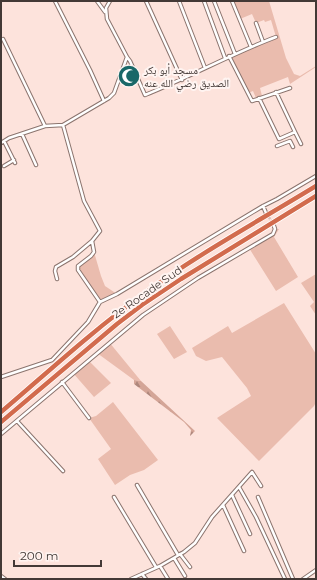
<svg xmlns="http://www.w3.org/2000/svg" width="317" height="580" viewBox="0 0 317 580" font-family="Montserrat,'Noto Naskh Arabic',sans-serif">
	<defs>
		<pattern id="forest-firs" width="22" height="20" patternUnits="userSpaceOnUse"><rect width="22" height="20" fill="#d4a597"/><path d="M5 1l3.5 6h-7zM16 11l3.5 6h-7z" fill="#ae877c"/></pattern>
	</defs>
	<rect width="100%" height="100%" fill="#fde3dc"/>
	<path fill="#eabcae" d="M232,1H269L286,58L294,74L300,76L316,66V67L290,84L288,77L260,88L262,96L256,98L253,91L248,93L229,56L276,37L271,20L265,22L264,20L256,23L252,14L240,19Z
		M275,229H279L274,237L298,277L276,291L249,248L273,234Z
		M94,252L101,276L105,286L117,294L100,302L78,270V266Z
		M316,274V315L310,306L314,302L301,283Z
		M284,303L316,354V402L314,406L259,461L217,418L251,396L247,388L222,357L206,361L196,356L192,348L228,326L232,333Z
		M170,326L187,352L174,359L157,334Z
		M109,342L141,381L134,380L97,353Z
		M88,360L111,383L94,397L73,373Z
		M113,402L158,460L144,470L130,475L115,485L98,459L111,449L89,418L96,416Z"/>
	<path fill="url(#forest-firs)" d="M134,380L141,381L195,431L190,436L191,430L184,422L134,384Z"/>
	<g fill="none" stroke-linecap="round" stroke-linejoin="round">
		<path stroke="#d8c1bb" stroke-width="2.5" stroke-dasharray="2.5 1" stroke-linecap="butt" d="M267,214L273,224"/>
		<g stroke="#8b746e" stroke-width="4.5">
			<path id="minor" d="M55,1L90,70L104,101
				M97,1L105,12
				M146,1L182,80
				M179,1L205,68
				M204,1L225,58
				M214,1L235,54
				M232,1L251,47
				M256,23L263,42
				M3,39L45,126
				M229,56L252,101L290,88
				M127,57L130,61L145,95C190,77 231,54 276,37
				M259,98L279,139L295,132L276,92
				M295,132L301,144
				M22,134L36,165
				M4,141L15,163
				M1,143L9,138L45,126L63,125L109,98L114,93L127,57L107,19L106,8L110,1
				M277,146L290,141L293,147
				M4,166L14,160
				M263,206L266,213
				M57,279L55,271L56,267L73,257L92,241
				M100,302L117,294L263,206L277,199L316,176
				M1,377L52,360L88,322L100,302L78,270V266L91,256L94,252L92,241L100,231L84,201L63,125
				M62,382L89,418
				M17,421L63,471
				M1,434L143,315L198,278L273,234L275,229L274,226
				M137,485L178,555
				M239,487L256,517L285,579
				M232,495L250,534
				M114,497L156,567
				M258,497L293,579
				M223,505L244,551
				M180,554L190,567
				M174,558L185,576
				M160,566L168,579
				M142,574L146,579
				M1,576L5,579
				M131,579L160,566L184,552L195,543L212,517L252,472L261,486
				M303,579L316,570"/>
		</g>
		<g stroke="#fff" stroke-width="6">
			<path id="motorway" d="M1,412C47,373 92,331 141,296C196,255 257,222 316,186
				M1,422L117,324L142,305L181,279L316,196"/>
		</g>
		<use href="#minor" stroke="#fff" stroke-width="2.5"/>
		<use href="#motorway" stroke="#d26b4d" stroke-width="4.5"/>
	</g>
	<defs>
		<g id="mosque-disc" transform="scale(1.15)"><circle r="9.5" fill="#1a6868" stroke="#fff4f1"/><path d="M3.5-4.9A6 6 0 1 0 3.5 4.9A5 5 0 1 1 3.5-4.9Z" fill="#fff"/></g>
	</defs>
	<g fill-rule="evenodd">
		<use href="#mosque-disc" x="129" y="76"/>
	</g>
	<g text-anchor="middle" dominant-baseline="central" stroke-width="4" stroke-linejoin="round" paint-order="stroke">
		<g font-size="11" fill="#433936" stroke="#fff4f1" text-anchor="start">
			<text x="144" y="70">مسجد أبو بكر<tspan x="144" dy="13">الصديق رضي الله عنه</tspan></text>
		</g>
		<g font-size="11" fill="#433936" stroke="#fff4f1">
			<text transform="translate(147 292) rotate(-35)">2e Rocade Sud</text>
		</g>
	</g>
	<rect width="317" height="580" fill="none" stroke="#433936" stroke-width="4"/>
	<path d="M14 560v6h87v-6" fill="none" stroke="#433936" stroke-width="2"/>
	<text x="20" y="560" font-size="12" fill="#433936" stroke="#fff4f1" stroke-width="3" paint-order="stroke">200 m</text>
</svg>
